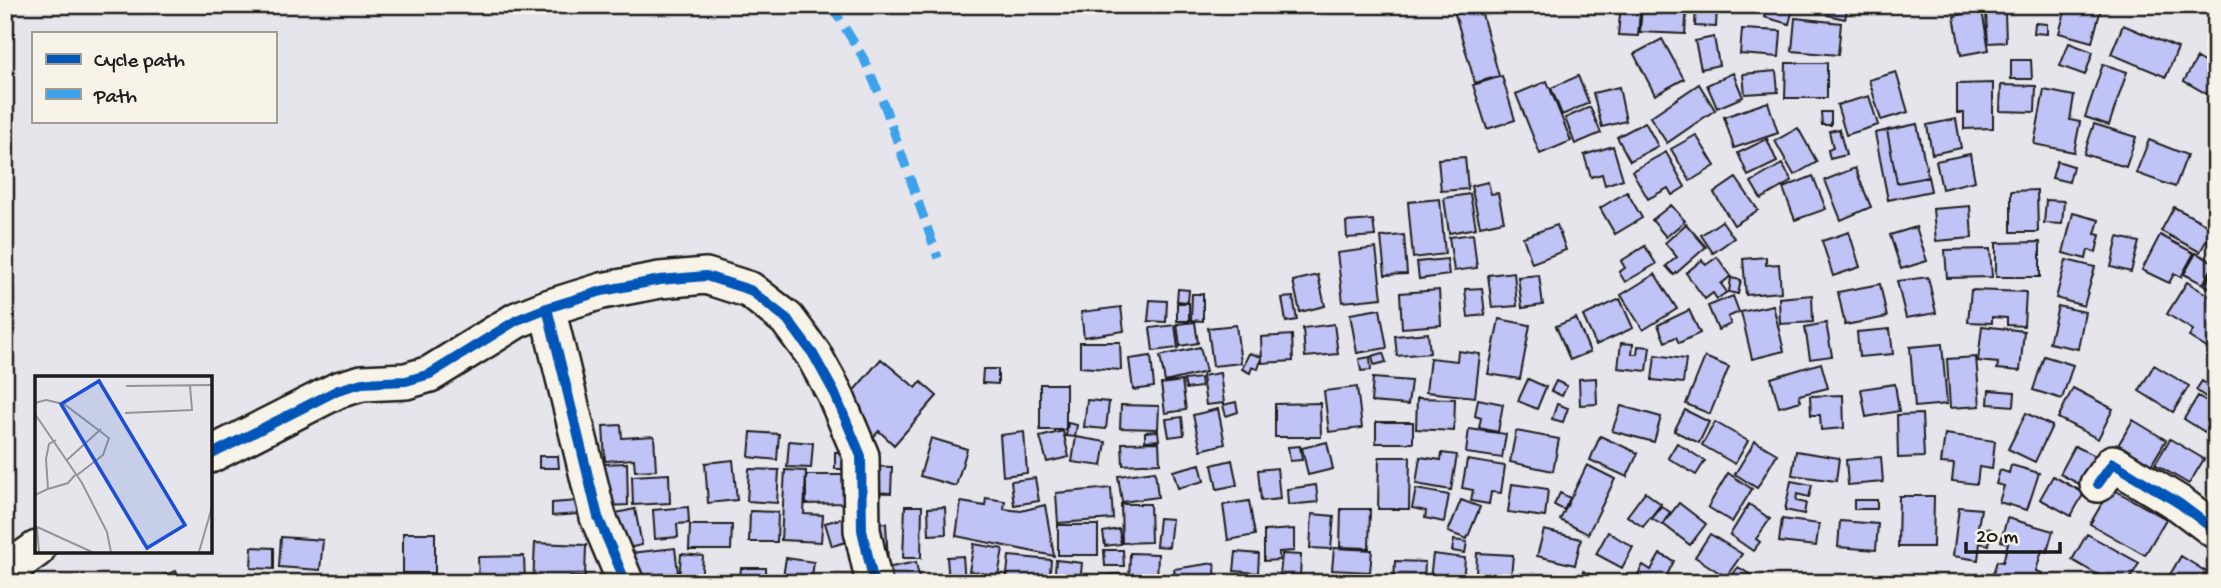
<svg xmlns="http://www.w3.org/2000/svg" width="2221" height="588" viewBox="0 0 2221 588" font-family="'Gochi Hand',sans-serif">
	<rect width="100%" height="100%" fill="#e6e5ec"/>
	<filter id="ink" filterUnits="userSpaceOnUse"><feTurbulence type="fractalNoise" baseFrequency=".0143" numOctaves="2"/><feDisplacementMap in="SourceGraphic" scale="14" xChannelSelector="R" yChannelSelector="G"/><feConvolveMatrix kernelMatrix="1 2 1 2 8 2 1 2 1" color-interpolation-filters="sRGB"/></filter>
	<g filter="url(#ink)">
		<path fill="#c0c3f5" stroke="#1c1c1c" stroke-width="2" d="M1621,5H1637L1636,9L1640,10L1638,36L1618,35Z
			M1642,5H1687L1685,34L1640,32Z
			M1696,5H1717L1716,27L1695,26Z
			M1767,5H1794L1789,24L1764,17Z
			M1829,5H1848L1845,19L1827,15Z
			M2067,5H2102L2092,42L2059,33Z
			M1480,7L1499,76L1475,83L1455,14Z
			M1982,11L1989,50L1961,55L1954,16Z
			M2005,13L2006,42L1988,43L1986,14Z
			M1795,18L1841,23L1838,55L1792,51Z
			M2035,23L2047,24V34L2034,33Z
			M2123,25L2178,48L2166,77L2111,54Z
			M1742,29L1781,31L1779,57L1740,54Z
			M1714,37L1719,65L1701,69L1695,41Z
			M1662,39L1684,79L1655,95L1634,54Z
			M2069,43L2093,52L2085,75L2060,66Z
			M2197,58L2216,69V99L2184,81Z
			M2011,60H2031L2032,79H2011Z
			M1786,63H1827V98H1785Z
			M2103,64L2127,72L2109,125L2085,117Z
			M1776,71L1778,92L1745,94L1743,74Z
			M1896,72L1908,112L1881,120L1869,80Z
			M1733,73L1743,97L1717,108L1707,85Z
			M1502,76L1515,120L1487,129L1473,85Z
			M1578,76L1589,103L1562,115L1551,88Z
			M1547,81L1571,141L1540,154L1516,94Z
			M1993,83V128L1964,129V113H1957V84Z
			M1699,84L1715,110L1667,143L1650,117Z
			M2001,85L2036,86L2035,112L2000,111Z
			M1619,87L1626,121L1602,127L1593,93Z
			M2044,90L2074,96L2070,120L2080,122L2074,152L2034,144Z
			M1869,96L1878,125L1846,135L1837,105Z
			M1768,102L1778,133L1734,148L1724,117Z
			M1590,107L1601,133L1575,144L1565,118Z
			M1821,112H1831V125H1822Z
			M1956,119L1961,148L1932,154L1927,125Z
			M1645,122L1658,146L1630,161L1617,137Z
			M1917,124L1931,191L1888,200L1875,133Z
			M1917,124L1928,177L1897,183L1887,130Z
			M2094,124L2136,137L2126,167L2084,154Z
			M1798,128L1817,162L1794,175L1775,141Z
			M1839,129L1846,155L1830,159L1828,150L1833,148L1829,131Z
			M1696,135L1715,166L1690,181L1671,149Z
			M1767,139L1777,162L1748,176L1738,153Z
			M2149,140L2187,155L2175,187L2136,173Z
			M1613,146L1623,179L1605,185L1602,174L1591,177L1584,155Z
			M1666,152L1685,187L1672,195L1668,188L1648,199L1632,171Z
			M1970,154L1975,181L1942,189L1936,161Z
			M1465,157L1468,189L1441,191L1438,159Z
			M2057,161L2073,166L2069,182L2052,178Z
			M1782,164L1792,181L1761,199L1751,182Z
			M1855,168L1871,207L1841,220L1825,180Z
			M1813,176L1826,209L1795,220L1783,188Z
			M1736,178L1758,210L1734,225L1714,193Z
			M1488,182L1491,194L1498,193L1504,221L1480,226L1471,186Z
			M2037,190L2038,232H2011V191Z
			M1627,192L1642,218L1615,234L1600,208Z
			M1470,194L1476,228L1449,233L1444,198Z
			M1440,199L1445,254L1413,258L1408,202Z
			M2046,200L2064,201L2062,224L2044,223Z
			M1671,205L1685,221L1666,237L1652,220Z
			M1970,206L1972,238L1936,241L1933,209Z
			M2174,207L2213,228L2200,252L2161,231Z
			M2073,213L2099,220L2095,234L2100,235L2096,252L2088,250L2086,259L2063,253Z
			M1373,220L1375,236L1347,238L1346,222Z
			M1722,221L1734,238L1713,253L1701,235Z
			M1686,224L1706,247L1674,275L1666,266L1677,257L1665,243Z
			M1557,225L1566,250L1532,263L1523,237Z
			M1916,227L1927,261L1901,269L1890,235Z
			M1849,232L1860,267L1833,276L1822,241Z
			M1473,234L1477,268L1454,271L1449,237Z
			M1404,235L1407,274L1385,275L1381,237Z
			M2160,235L2194,253L2181,277L2174,274L2169,283L2142,270Z
			M2118,237L2139,242L2131,272L2111,267Z
			M2040,242V277H1996V243Z
			M1645,246L1656,264L1625,282L1619,272L1625,268L1621,261Z
			M1376,248L1382,298L1343,302L1337,253Z
			M1990,249L1992,277L1947,278L1945,250Z
			M2196,253L2215,263L2203,284L2184,274Z
			M1717,257L1731,276L1721,284L1727,292L1717,299L1713,293L1705,299L1686,273L1702,260L1706,265Z
			M1766,257V265L1779,264L1781,292L1746,295L1743,259Z
			M1447,259L1449,275L1419,279L1417,262Z
			M2066,260L2095,267L2084,306L2056,298Z
			M2216,264V291L2205,285Z
			M1514,272L1517,306L1492,308L1488,275Z
			M1655,274L1677,309L1643,330L1621,295Z
			M1318,275L1325,306L1300,312L1293,281Z
			M1539,275L1543,305L1522,308L1518,277Z
			M1928,277L1936,313L1906,318L1897,281Z
			M1731,278L1741,280L1738,294L1729,292Z
			M2187,282L2216,300V341L2210,350L2189,337L2193,330L2167,314Z
			M1880,284L1887,317L1845,325L1838,292Z
			M1482,288L1485,315L1468,317L1465,289Z
			M1178,289L1189,290L1188,302L1177,301Z
			M1439,290L1441,325L1402,328L1400,293Z
			M1971,290L2026,292L2024,326L2007,325V318L1992,317V323L1968,322Z
			M1192,294H1203V321L1191,320Z
			M1812,295L1813,322L1780,324L1779,298Z
			M1733,296L1739,312L1728,317L1731,324L1718,330L1708,306Z
			M1293,297L1297,320L1286,322L1282,298Z
			M1620,299L1633,328L1596,345L1583,316Z
			M1150,300L1167,301L1166,322L1148,321Z
			M1177,303H1189V321H1177Z
			M1773,305L1784,351L1752,359L1741,312Z
			M2058,306L2085,312L2078,349L2049,343Z
			M1121,307L1124,331L1084,337L1081,312Z
			M1380,309L1387,348L1357,353L1350,314Z
			M1689,310L1700,333L1679,343L1676,337L1665,342L1658,325Z
			M1576,318L1590,352L1570,360L1556,326Z
			M1499,319L1530,325L1520,379L1488,374Z
			M1195,322L1198,343L1180,346L1177,324Z
			M1826,323L1832,356L1810,359L1805,327Z
			M1334,324L1338,354L1305,357L1303,328Z
			M1175,325L1178,348L1153,351L1150,328Z
			M1236,325L1241,363L1213,366L1208,328Z
			M1982,326L2024,331L2020,371L1997,369L1998,363L1978,361Z
			M1890,329L1893,354L1859,357L1857,332Z
			M1428,333L1430,353L1397,356L1395,336Z
			M1292,335L1293,361L1262,363L1261,337Z
			M1080,342H1120L1121,370L1080,367Z
			M1621,343L1633,344L1632,354H1637L1638,346L1650,347L1647,371L1618,368Z
			M1942,344L1947,404L1915,407L1910,347Z
			M1200,347L1206,372L1165,382L1160,356Z
			M1458,351L1480,354L1475,397L1426,392L1430,358L1457,361Z
			M1249,353L1262,357L1258,369L1252,367L1250,373L1242,369Z
			M1383,353L1386,362L1374,365L1372,356Z
			M1655,355L1686,359L1683,383L1652,380Z
			M1151,356L1154,387L1133,390L1129,359Z
			M2044,356L2073,365L2062,399L2033,390Z
			M1370,357L1371,370L1361,371L1359,359Z
			M1705,357L1729,367L1710,414L1686,404Z
			M1976,357L1980,406L1950,408L1947,359Z
			M881,359L916,388L921,382L937,396L894,445L879,431L871,440L844,402Z
			M1821,363L1828,388L1799,395L1801,401L1779,407L1771,378Z
			M2154,365L2189,386L2173,412L2139,391Z
			M983,369H998V384L982,383Z
			M1220,373L1224,403L1206,405L1202,376Z
			M1200,378L1201,387L1186,389L1184,380Z
			M1373,378L1411,381L1408,405L1371,402Z
			M1596,378L1597,404L1580,405L1579,379Z
			M1528,379L1546,387L1537,409L1518,401Z
			M1182,381L1186,410L1165,413L1161,384Z
			M1556,381L1567,386L1562,396L1551,391Z
			M2202,381L2216,391L2215,404L2196,390Z
			M1040,384H1066V430H1040Z
			M1895,384L1899,411L1866,417L1861,389Z
			M1357,387L1362,428L1329,432L1324,391Z
			M2073,388L2113,409L2098,439L2058,418Z
			M1989,390L2015,392L2014,406L1988,404Z
			M1843,395L1844,428L1821,430L1820,415H1811L1810,396Z
			M2198,396L2216,407V432L2213,437L2184,419Z
			M1417,398L1455,399L1454,431L1416,429Z
			M1478,399L1503,404L1498,432L1479,428L1481,418L1475,416Z
			M1087,400L1109,402L1106,429L1084,427Z
			M1236,402L1238,412L1226,416L1223,405Z
			M1320,403L1321,437H1275V404Z
			M1557,404L1568,408L1563,422L1552,419Z
			M1121,405L1159,406L1158,429L1120,428Z
			M1621,406L1661,417L1654,442L1612,431Z
			M1218,409L1225,444L1201,450L1193,415Z
			M1685,410L1709,422L1699,443L1674,431Z
			M2026,413L2052,426L2035,462L2008,449Z
			M1922,414L1924,457L1898,458L1897,415Z
			M1182,417L1184,435L1169,437L1166,419Z
			M2133,420L2166,440L2150,467L2117,447Z
			M1376,422H1413V443H1376Z
			M1715,422L1748,441L1735,464L1702,445Z
			M1068,423L1077,425L1075,437L1066,436Z
			M621,425L622,438L654,436L656,470L635,471L634,459L605,461L603,426Z
			M1469,429L1506,434L1502,458L1466,453Z
			M1063,431L1069,457L1047,462L1040,437Z
			M1158,431L1159,440L1145,441V432Z
			M1516,431L1559,439L1553,471L1510,462Z
			M751,432L779,434L777,460L749,457Z
			M1024,432L1027,473L1003,476L1000,435Z
			M1945,434L1995,441L1992,469L1979,467L1977,484L1952,481L1954,464L1941,463Z
			M1600,436L1638,453L1627,477L1590,460Z
			M1076,437L1106,442L1102,466L1072,462Z
			M931,438L967,449L956,486L920,476Z
			M2170,439L2204,459L2189,484L2155,464Z
			M789,441L813,443L811,468L787,467Z
			M1755,441L1777,454L1757,488L1735,474Z
			M1159,442L1160,463L1123,465L1122,443Z
			M1327,442L1333,469L1308,475L1302,448Z
			M1677,443L1705,461L1696,475L1668,458Z
			M1300,446L1302,460L1290,461L1288,447Z
			M2075,446L2096,456L2081,485L2060,474Z
			M1796,451L1839,458L1836,481L1792,475Z
			M835,452H851V469H835Z
			M1442,453L1457,455L1451,490L1416,484L1420,457L1441,460Z
			M539,456H558L559,468H539Z
			M1379,457H1410L1409,509H1378Z
			M1881,457L1883,482L1848,485L1846,460Z
			M733,460L737,500L708,503L705,463Z
			M1232,460L1237,485L1217,489L1212,465Z
			M1467,460L1505,466L1501,493L1491,492L1489,504L1471,501L1473,490L1462,488Z
			M627,463L628,505L604,506L602,464Z
			M1200,464L1204,481L1178,488L1173,471Z
			M1587,465L1615,479L1588,534L1560,520Z
			M2011,465L2039,473L2027,510L1999,502L2004,486L1996,484L2000,470L2009,473Z
			M868,466L892,467L891,493L866,492Z
			M1277,468L1280,499L1261,501L1258,470Z
			M749,469L779,470L777,503L747,501Z
			M785,470L806,471L804,514L823,515L821,542L781,540Z
			M1155,471L1158,497L1122,502L1118,476Z
			M1728,473L1752,489L1732,522L1708,507Z
			M669,474L670,503L633,505L632,476Z
			M806,475H844V503L806,504Z
			M2053,476L2084,493L2071,516L2040,499Z
			M1035,478L1039,501L1014,505L1011,481Z
			M1791,481L1812,485L1809,497L1797,494L1796,501L1806,503L1804,514L1785,510Z
			M1512,484L1548,489L1545,517L1508,512Z
			M1316,485L1318,502L1288,505L1287,489Z
			M1111,488L1113,519L1058,523L1056,493Z
			M2111,488L2166,519L2145,555L2090,524Z
			M1416,489L1449,495L1444,522L1425,518L1426,511L1412,508Z
			M1645,492L1661,504L1643,527L1627,516Z
			M1560,493L1570,498L1564,510L1554,505Z
			M1899,496H1934L1933,547H1898Z
			M986,498L1005,501L1004,509L1021,511L1045,505L1054,556L956,536L961,502L985,506Z
			M1461,500L1480,507L1467,539L1448,532Z
			M1854,500H1877V509H1854Z
			M578,501V514L552,516V503Z
			M1249,501L1255,535L1228,540L1223,505Z
			M1679,503L1706,524L1690,545L1663,524Z
			M1121,504H1150L1151,542L1122,543Z
			M1749,504L1770,519L1756,539L1760,542L1753,551L1730,535Z
			M905,506H922L921,558H903Z
			M1661,506L1670,512L1662,525L1652,519Z
			M688,507L689,523L677,524L678,537L655,539L653,510Z
			M945,507L946,534L929,535L928,508Z
			M1959,507L1981,509L1978,527L1991,529L1989,545L1980,543L1978,560L1953,556Z
			M635,509L642,545L618,550L611,514Z
			M1341,509H1370L1369,548L1340,547Z
			M750,511L778,512L777,542H749Z
			M1312,514L1334,516L1331,549L1310,548Z
			M847,517L853,540L832,546L825,523Z
			M1159,518L1172,519L1169,547L1156,546Z
			M2007,518L2053,531L2047,552L2042,550L2036,571L2042,573L2039,583H2013L1992,577L1997,561L2003,562L2008,543L2001,541Z
			M1782,519L1819,524L1816,546L1779,542Z
			M1840,521L1878,524L1876,550L1838,547Z
			M886,523L888,563L875,564L872,524Z
			M690,525H732L731,550H689Z
			M1058,525H1098V555H1058Z
			M1119,529L1121,544L1105,546L1103,532Z
			M1294,529V551L1279,552V560L1264,561V531Z
			M1544,530L1581,539L1575,565L1537,556Z
			M1608,532L1633,547L1622,568L1596,554Z
			M403,533H435V573H403Z
			M1710,534L1742,554L1726,577L1695,557Z
			M2087,534L2139,563L2128,583H2112L2072,560Z
			M281,537L323,540L320,570L279,567Z
			M1454,540L1467,542L1465,553L1452,551Z
			M535,543L586,545L585,577L570,576L569,583H533Z
			M974,544L1003,549L998,576L969,571Z
			M252,547L274,548V569L251,568Z
			M675,548L678,573L633,577L631,553Z
			M1334,548L1372,550L1370,572L1332,570Z
			M1104,550H1123L1124,566H1105Z
			M1236,552L1259,554L1258,573L1234,571Z
			M1130,553L1158,554L1157,583H1129Z
			M1477,553L1513,555L1511,576L1476,574Z
			M681,554L703,556L701,583H645L653,578L679,580Z
			M1282,554L1301,555L1300,578L1280,576Z
			M1433,554L1465,558L1463,582L1430,579Z
			M1660,554L1674,561L1663,583H1650L1637,576L1643,565L1651,570Z
			M524,556L525,583H479L478,557Z
			M963,556L965,583H949L947,557Z
			M1009,556L1051,560L1049,583H1006Z
			M2181,556L2216,578V583H2165Z
			M786,558L814,562L811,583H782Z
			M1056,560L1082,563L1080,583H1054Z
			M1395,561L1425,562L1424,582L1394,581Z
			M916,562L920,583H880L877,570Z
			M1214,563L1217,583H1176L1174,569Z
			M1738,567L1751,575L1746,583L1732,576Z
			M741,568H766V577H778V583H716V576H740Z
			M176,571L180,583H142Z
			M1583,571L1607,583H1577Z
			M1119,574L1120,583H1097L1096,576Z"/>
		<g fill="none" stroke-linecap="round" stroke-linejoin="round">
			<g stroke="#1c1c1c" stroke-width="40">
				<path id="minor" d="M547,308L598,517L626,583
					M210,455L338,390L362,383L406,381L430,374L517,320L547,308L602,291L660,280L706,276L750,290L787,319L813,354L834,392L861,456L862,530L874,583
					M2098,484L2113,463L2180,504L2216,531
					M5,572L37,549"/>
			</g>
			<use href="#minor" stroke="#f7f3e8" stroke-width="35"/>
			<path stroke="#3da2ea" stroke-width="9" stroke-dasharray="18 9" stroke-linecap="butt" d="M831,5L864,59L885,107L938,258"/>
			<g stroke="#f7f3e8" stroke-width="15">
				<path id="cycleway" d="M547,308L598,517L626,583
					M210,455L338,390L362,383L406,381L430,374L517,320L547,308L602,291L660,280L706,276L750,290L787,319L813,354L834,392L861,456L862,530L874,583
					M2098,484L2113,463L2180,504L2216,531"/>
			</g>
			<use href="#cycleway" stroke="#0057b8" stroke-width="10"/>
		</g>
	</g>
	<g transform="translate(35 376)">
		<rect width="177" height="177" fill="#e6e5ec"/>
		<path fill="none" stroke="#959599" stroke-width="2" d="M91,10L177,9M0,27L11,24L29,28L74,62L68,79L41,100M90,37L157,34L155,10M0,38L47,107L72,156L76,176M32,84L66,53M13,113L33,107L40,99M0,119L13,113L11,83L14,68L21,64M0,150L57,176M2,151L4,176M164,176L177,131"/>
		<path fill="#1d4ed8" fill-opacity="0.15" stroke="#1d4ed8" stroke-width="3.5" d="M64,5L150,149L112,172L26,28Z"/>
		<rect width="177" height="177" fill="none" stroke="#1c1c1c" stroke-width="3.5"/>
	</g>
	<rect width="2221" height="588" fill="none" stroke="#f7f3e8" stroke-width="28"/>
	<rect x="14" y="14" width="2193" height="560" fill="none" stroke="#1c1c1c" stroke-width="2.5" filter="url(#ink)"/>
	<rect x="32" y="32" width="245" height="91" fill="#f7f3e8" stroke="#9f9d96" stroke-width="2"/>
	<rect x="46" y="54" width="35" height="10" fill="#0057b8" stroke="#9f9d96" stroke-width="2"/>
	<text x="94" y="66" font-size="21" fill="#1c1c1c">Cycle path</text>
	<rect x="46" y="89" width="35" height="10" fill="#3da2ea" stroke="#9f9d96" stroke-width="2"/>
	<text x="94" y="102" font-size="21" fill="#1c1c1c">Path</text>
	<path d="M1966 542v10h94v-10" fill="none" stroke="#1c1c1c" stroke-width="3.5"/>
	<text x="1976" y="542" font-size="21" fill="#1c1c1c" stroke="#f7f3e8" stroke-width="5" paint-order="stroke">20 m</text>
</svg>
